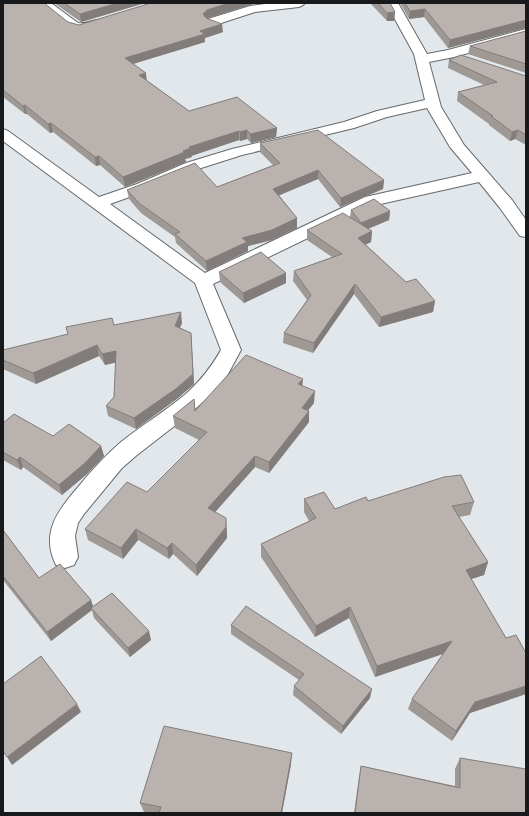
<svg xmlns="http://www.w3.org/2000/svg" width="529" height="816" viewBox="0 0 529 816" font-family="'Public Sans',sans-serif">
	<rect width="100%" height="100%" fill="#e1e7eb"/>
	<g fill="none" stroke-linecap="round" stroke-linejoin="round">
		<g stroke="#64696d" stroke-width="2">
			<path id="street" d="M38,3H51L78,23C87,25 94,18 102,20L104,23L102,26L83,32L70,29Z
				M272,3H305L303,5L299,7L255,12L212,26L208,25L206,22L208,19L250,6Z
				M386,3H398L427,54L448,50L526,29V37L454,57L429,62L441,107L464,145L512,200L526,220V237L520,236L500,208L479,182L376,205L213,284L241,350L228,374L216,390L186,417L137,455L122,468L84,514L78,523L75,536L78,557L74,565L65,568L56,565C40,533 58,510 79,486C92,470 105,456 121,442C142,425 166,411 187,393C201,380 212,366 221,350L195,283L3,141V129L8,131L99,197L137,184L186,163L232,149L344,122L377,111L425,100L414,54ZM427,108L450,147L472,173L365,197L205,273L110,204L149,190L198,169L242,155L354,128L387,117Z"/>
		</g>
		<use href="#street" fill="#fff" fill-rule="evenodd"/>
	</g>
	<path fill="#9f9996" d="M3,3L79,25L250,5L208,18H207L223,32L205,38V42L133,64L147,81L189,111L277,128L276,137L251,143L247,139L240,141L239,140L191,156L192,157L185,159L186,162L125,187L100,165L96,166L53,132L50,133L27,114H25L3,97Z
		M54,3H145L81,22Z
		M370,3H390L395,12L394,21H387Z
		M400,3H526V28L448,48L424,17L409,19Z
		M526,31V73L468,54L470,46Z
		M449,60L526,76V145L515,139L510,141L489,125V124L457,101L458,92L484,85L448,68Z
		M260,143L384,180L383,189L340,207L318,179L279,195L297,218V228L272,240L248,246V251L207,271L176,243L175,237L141,213L129,199L127,190L217,187L273,165L260,152Z
		M351,210L390,211L389,220L368,229L372,231L371,242L365,244L406,282L435,301L433,312L379,327L354,294L313,353L283,343L284,333L307,300L293,281L294,271L332,257L307,240V230L350,217Z
		M219,272L286,273V283L244,303L220,282Z
		M182,323L180,328L191,333L194,384L178,398L136,429L108,416L106,406L114,397L116,362L105,365L99,356L36,384L3,369V350L114,325Z
		M302,386L314,403L308,410L309,411V422L269,473L255,467L215,512L227,529V538L197,576L173,554L169,559L138,540L123,559L88,540L85,529L147,492L199,440L175,428L173,416L194,399L195,410Z
		M3,423L53,436L101,446L104,456L87,474L62,495L23,467L21,470L3,460Z
		M304,499L335,509L368,501L474,502L470,515L459,517L488,562L484,575L471,579L506,638L526,653V694L470,713L452,741L408,709L412,699L443,654L375,677L349,618L315,637L261,557V544L309,521L304,512Z
		M3,530L39,578L91,600L93,607L151,640L130,657L94,618L92,610L51,641L3,580Z
		M231,625L370,698L341,734L293,695L294,686L299,680L231,634Z
		M460,758L526,813H354L359,777L361,766L455,786V769Z
		M291,764L282,813H146L144,812L140,803Z"/>
	<path fill="#827d7a" d="M118,3H145L81,22L80,14Z
		M229,3H260L250,5L208,18L203,22V14L207,10Z
		M425,9L424,17L409,19L410,11Z
		M395,12L394,21H387V13Z
		M526,20V28L448,48L450,40Z
		M222,24L223,32L205,38V42L126,66L125,58L200,31Z
		M146,73L147,82L139,75Z
		M25,105L27,114H25L23,106Z
		M51,123L53,132L50,133L48,124Z
		M277,128L276,137L251,143L250,134Z
		M247,130V139L240,141V132Z
		M518,130L515,139L510,141L512,132Z
		M239,131V140L191,156L192,157L185,159L186,162L125,187L123,177L183,151L189,147Z
		M99,156L100,165L96,166L95,157Z
		M318,170V179L273,198V189Z
		M384,180L383,189L340,207L341,198Z
		M390,211L389,220L360,232L361,223Z
		M297,218V228L272,240L248,246V251L207,271L206,261L242,238Z
		M372,231L371,242L357,249L358,238Z
		M286,273V283L244,303L243,293Z
		M355,284L354,294L313,353L314,343Z
		M435,301L433,312L379,327L381,317Z
		M181,312L182,323L176,337L175,326Z
		M191,333L194,384L178,398L136,429L134,418Z
		M97,345L99,356L36,384L33,373Z
		M116,351L118,362L105,365L102,354Z
		M303,379L302,391L298,384Z
		M315,391L314,403L301,419L302,408Z
		M309,411V422L269,473V462Z
		M101,446L104,456L87,474L62,495L59,485Z
		M255,456V467L209,519L208,508Z
		M20,457L23,467L21,470L17,460Z
		M226,518L227,538L197,576L196,565Z
		M136,529L138,540L123,559L121,548Z
		M172,543L173,554L169,559L167,548Z
		M488,562L484,575L462,582L466,570Z
		M91,600L94,609L91,608L92,610L51,641L47,632Z
		M350,607L349,618L315,637L316,626Z
		M149,631L151,640L130,657L128,648Z
		M452,641L448,652L375,677L377,666Z
		M526,686V694L470,713L452,741L456,731L475,702Z
		M372,689L370,698L341,734L343,726Z
		M77,704L81,712L12,765L7,757Z
		M292,753L291,764L282,813H281Z"/>
	<path fill="#b9b2af" stroke="#827d7a" d="M3,3H44L68,22L79,25L151,3H229L207,10L203,14L206,18L222,24L200,31L205,34L125,58L146,73L139,75L189,111L237,97L277,128L250,134L247,130L240,132L239,131L189,147L191,148L183,151L185,152L123,177L99,156L95,157L51,123L48,124L25,105L23,106L3,90Z
		M64,3H118L80,14Z
		M378,3H390L395,12L387,13Z
		M405,3H526V20L450,40L425,9L410,11Z
		M526,31V64L470,46Z
		M461,55L526,76V135L518,130L512,132L491,116H493L458,92L497,82L449,60Z
		M318,130L384,180L341,198L318,170L273,189L297,218L272,230L242,238L247,242L206,261L175,234L180,232L140,204L127,190L195,163L217,187L280,163L260,143Z
		M374,199L390,211L361,223L351,210Z
		M343,213L372,231L358,238L406,282L416,279L435,301L381,317L355,284L314,343L284,333L311,295L294,271L342,254L307,230Z
		M261,252L286,273L243,293L219,272Z
		M181,312L175,326L191,333L193,374L177,388L134,418L106,406L114,397L116,351L102,354L97,345L33,373L3,360V350L68,334L66,327L112,318L114,325Z
		M246,355L303,379L298,384L315,391L302,408L309,411L269,462L255,456L208,508L226,518V527L196,565L172,543L167,548L136,529L121,548L85,529L127,482L147,492L207,432L173,416L194,399L195,411Z
		M14,414L53,436L69,424L101,446L85,463L59,485L20,457L17,460L3,452V423Z
		M461,475L474,502L452,506L488,562L466,570L506,638L516,635L526,653V686L475,702L456,731L412,699L452,641L377,666L350,607L316,626L261,544L316,518L304,499L324,492L335,509L366,497L368,501L444,477Z
		M3,530L39,578L60,564L91,600L47,632L3,576Z
		M112,593L149,631L128,648L91,608Z
		M246,606L372,689L343,726L294,686L304,674L231,625Z
		M41,656L77,704L7,757L3,751V684Z
		M164,726L292,753L281,813H159L161,807L140,803Z
		M460,758L526,769V813H355L361,766L460,788Z"/>
	<rect width="529" height="816" fill="none" stroke="#17191a" stroke-width="8"/>
</svg>
